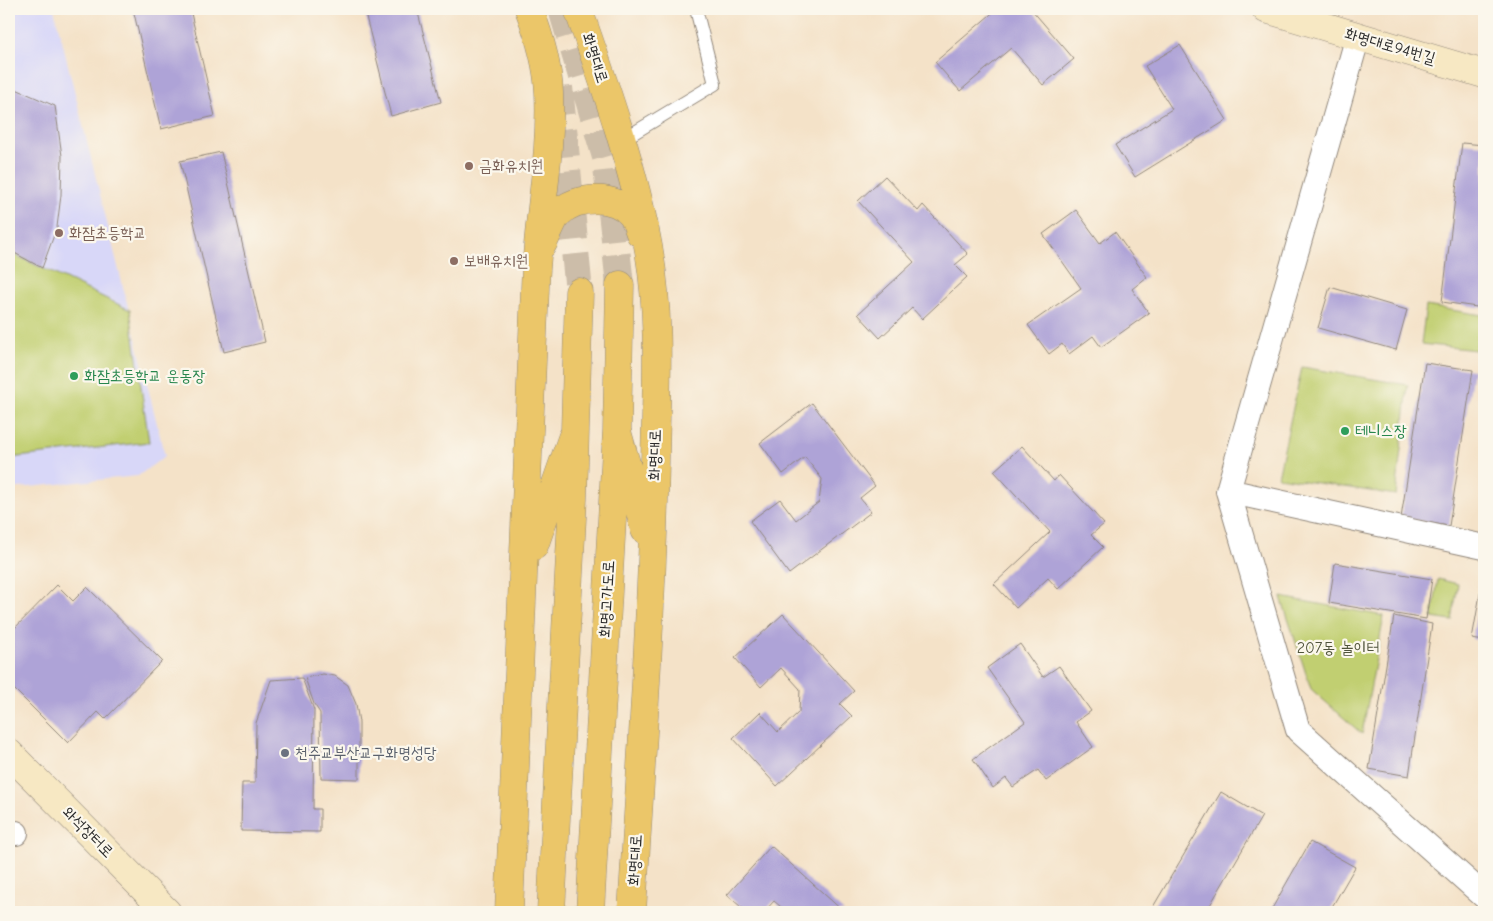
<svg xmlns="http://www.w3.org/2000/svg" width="1493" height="921" viewBox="0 0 1493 921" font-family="'Comic Neue','Poor Story',sans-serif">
	<rect width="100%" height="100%" fill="#fbf7ec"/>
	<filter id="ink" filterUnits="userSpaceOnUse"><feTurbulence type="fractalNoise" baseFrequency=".02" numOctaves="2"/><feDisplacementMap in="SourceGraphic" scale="10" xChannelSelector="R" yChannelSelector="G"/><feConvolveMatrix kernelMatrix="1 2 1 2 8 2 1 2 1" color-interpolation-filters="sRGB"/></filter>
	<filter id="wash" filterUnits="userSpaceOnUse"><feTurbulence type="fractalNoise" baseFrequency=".0096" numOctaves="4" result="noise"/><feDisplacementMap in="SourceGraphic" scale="20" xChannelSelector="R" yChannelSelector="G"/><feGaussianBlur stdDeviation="1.12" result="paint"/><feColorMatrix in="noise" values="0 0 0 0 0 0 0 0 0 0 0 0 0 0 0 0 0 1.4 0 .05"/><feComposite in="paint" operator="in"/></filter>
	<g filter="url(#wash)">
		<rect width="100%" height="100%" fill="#f4e2c8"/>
		<path fill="#d8d7f8" d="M9,9H54L165,456L138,476L9,489Z"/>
		<path fill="#c1cf71" stroke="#767d4e" d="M9,252L130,310L149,442L9,458Z
			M1426,306L1482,315L1476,350L1421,344Z
			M1302,367L1408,385L1396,495L1278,477Z
			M1438,579L1458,584L1452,621L1432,618Z
			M1281,597L1384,616L1362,734L1311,689Z"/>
		<g id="blocks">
			<path fill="#aea3d7" d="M133,9H190L215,116L161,129Z
				M364,9H417L441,102L391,116Z
				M997,9H1031L1074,59L1043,85L1011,48L960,91L935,62Z
				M1180,45L1227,120L1135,177L1115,145L1172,109L1145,66Z
				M9,86L55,106L62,156L61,195L57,227L42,268L9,250Z
				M1462,143L1484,145V308L1442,302Z
				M221,152L265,342L224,352L180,161Z
				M885,176L918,211L923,205L968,254L955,265L967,277L922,319L912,308L880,338L858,314L914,262L858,201Z
				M1076,210L1100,243L1115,232L1147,277L1132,289L1149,313L1101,347L1093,336L1069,354L1062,344L1049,354L1028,325L1081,288L1043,234Z
				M1330,287L1407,310L1396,350L1318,328Z
				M1425,363L1473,370L1449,526L1401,518Z
				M812,403L875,486L860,498L871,512L789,574L750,521L780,499L796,520L819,502L822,479L805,457L783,474L760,443Z
				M1022,446L1054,481L1059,475L1104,524L1091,535L1103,547L1058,589L1048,578L1016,608L994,584L1050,532L994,471Z
				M1335,563L1432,579L1426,619L1329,603Z
				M1482,583H1484V641L1472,639Z
				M57,585L73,601L87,587L162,661L105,719L98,712L68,743L9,684V634Z
				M783,614L854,691L840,704L852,716L777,786L733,738L760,712L778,732L799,712L800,689L781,668L761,687L735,658Z
				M1394,616L1432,624L1409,776L1369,769Z
				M1020,644L1043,677L1059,666L1091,711L1076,722L1093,747L1046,781L1038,770L1013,787L1006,778L993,788L973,759L1025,722L987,668Z
				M323,674L335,676L348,685L356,704L359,722V779L321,778L320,713L314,704L305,678Z
				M302,678L314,710L313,809H320V832L241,831L242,783H255L256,723L271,680Z
				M1221,792L1262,816L1206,912H1150Z
				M1310,842L1355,867L1329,912H1270Z
				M771,846L844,912H787L774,901L764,912H747L727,895Z"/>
		</g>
	</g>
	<g filter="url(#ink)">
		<use href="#blocks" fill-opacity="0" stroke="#90867a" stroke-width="1"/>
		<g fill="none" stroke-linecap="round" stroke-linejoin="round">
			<path stroke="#ccbda9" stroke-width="28" stroke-dasharray="28 14" stroke-linecap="butt" d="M562,9L606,157L620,285
				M559,87L579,292"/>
			<g stroke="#90867a" stroke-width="14">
				<path id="lane" d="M622,140L715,84L696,9"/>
			</g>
			<g stroke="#90867a" stroke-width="26">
				<path id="street" d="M1358,36L1228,491L1298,730L1484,896
					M1228,491L1484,547
					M9,833H16"/>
			</g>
			<g stroke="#90867a" stroke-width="29">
				<path id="secondary" d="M1266,9L1484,74
					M9,753L167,912"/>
			</g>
			<g stroke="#90867a" stroke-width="29">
				<path id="primary" d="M578,9C606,88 634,168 649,251C661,321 656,392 655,462C652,612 641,762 632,912
					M542,245C547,237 552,220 558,214C576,195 616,194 632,215C636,220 638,228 640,233
					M618,435L645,530
					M534,546L572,438
					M509,912C519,704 528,496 535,288C537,223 552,158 549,93C548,64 539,35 529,9"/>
			</g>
			<g stroke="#90867a" stroke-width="29">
				<path id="highway" d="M551,912L573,499L579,292
					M590,912L617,430L620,285"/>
			</g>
			<use href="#lane" stroke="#fff" stroke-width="12"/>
			<use href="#street" stroke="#fff" stroke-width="24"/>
			<use href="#secondary" stroke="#f7e8c3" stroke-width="28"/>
			<use href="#primary" stroke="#ebc669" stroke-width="28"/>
			<use href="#highway" stroke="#ebc669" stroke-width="28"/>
		</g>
	</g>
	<g fill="#8d6e63" stroke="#fbf7ec" stroke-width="2">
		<circle cx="469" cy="166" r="5"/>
		<circle cx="59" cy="233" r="5"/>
		<circle cx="454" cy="261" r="5"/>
	</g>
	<g fill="#2e9e5b" stroke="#fbf7ec" stroke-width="2">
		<circle cx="74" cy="376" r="5"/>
		<circle cx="1345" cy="431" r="5"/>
	</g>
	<circle fill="#6b7280" stroke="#fbf7ec" stroke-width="2" cx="285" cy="753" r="5"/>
	<g text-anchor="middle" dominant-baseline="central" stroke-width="4.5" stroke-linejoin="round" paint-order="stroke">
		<g font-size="16" fill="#2b2b2b" stroke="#fbf7ec">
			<text transform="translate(1390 46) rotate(16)">화명대로94번길</text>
			<text transform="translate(595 58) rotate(72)">화명대로</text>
			<text transform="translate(655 455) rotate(-89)">화명대로</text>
			<text transform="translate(607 599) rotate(-87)">화명고가도로</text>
			<text transform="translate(88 832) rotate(45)">와석장터로</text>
			<text transform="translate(635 860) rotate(-87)">화명대로</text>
		</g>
		<g font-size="16" fill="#785e54" stroke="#fbf7ec" text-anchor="start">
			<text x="479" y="166">금화유치원</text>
			<text x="69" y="233">화잠초등학교</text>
			<text x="464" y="261">보배유치원</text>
		</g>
		<g font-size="16" fill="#27864d" stroke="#fbf7ec" text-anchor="start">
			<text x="84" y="376">화잠초등학교 운동장</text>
			<text x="1355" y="431">테니스장</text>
		</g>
		<g font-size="16" fill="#50543c" stroke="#fbf7ec">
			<text x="1338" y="648">207동 놀이터</text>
		</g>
		<g font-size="16" fill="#5b616d" stroke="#fbf7ec" text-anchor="start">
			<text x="295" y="753">천주교부산교구화명성당</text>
		</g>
	</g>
	<rect width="1493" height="921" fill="none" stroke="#fbf7ec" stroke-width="30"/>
</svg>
